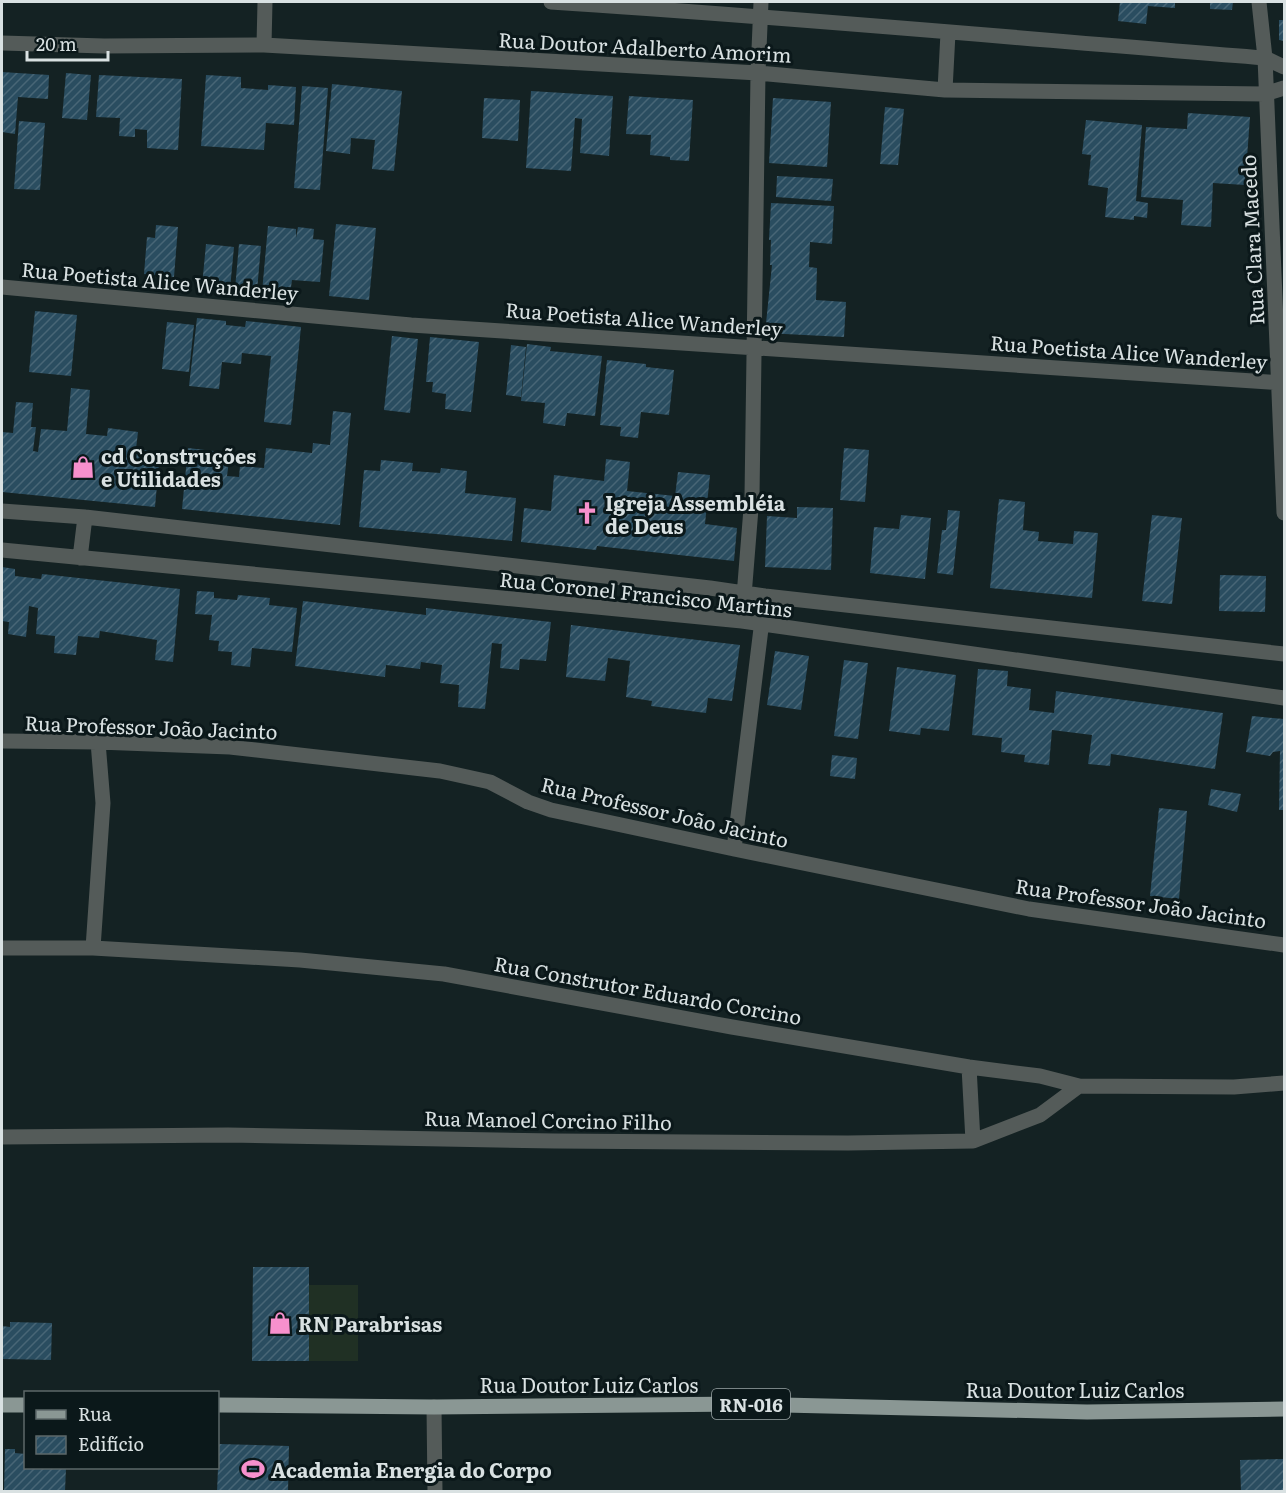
<svg xmlns="http://www.w3.org/2000/svg" width="1286" height="1493" viewBox="0 0 1286 1493" font-family="Literata,serif">
	<defs>
		<pattern id="building-hatch" width="6" height="6" patternUnits="userSpaceOnUse" patternTransform="scale(1.5)"><rect width="6" height="6" fill="#2a4d60"/><path d="M-1 1l2-2M0 6l6-6M5 7l2-2" fill="none" stroke="#486676"/></pattern>
	</defs>
	<rect width="100%" height="100%" fill="#142223"/>
	<path fill="#203024" d="M309,1285H358V1361H309Z"/>
	<path fill="url(#building-hatch)" d="M1120,2H1175V8L1148,6L1146,24L1118,21Z
		M1210,2H1233L1232,10L1210,9Z
		M1279,20H1284V41L1279,40Z
		M2,72L49,75L48,99L18,97L15,134L2,132Z
		M66,73L91,75L87,120L62,118Z
		M99,75L182,79L178,150L147,148V130L135,129V137L119,136L120,118L96,117Z
		M206,75L241,77V88L268,90V85L296,87L294,125L266,123L264,150L201,146Z
		M332,84L402,91L394,171L372,169L375,140L351,138L350,154L326,151Z
		M302,86L328,88L320,190L294,188Z
		M531,91L613,96L609,156L580,153L582,119L575,118L571,171L526,168Z
		M629,96L693,100L689,161L670,160V157L650,155L651,135L626,134Z
		M484,98L520,100L518,141L482,138Z
		M773,98L831,102L827,167L769,163Z
		M885,107L904,109L898,165L880,164Z
		M1188,113L1250,117L1245,185L1213,183L1211,227L1181,225L1183,200L1141,197L1146,127L1187,129Z
		M1086,120L1142,125L1136,201L1148,203L1147,218L1134,216V220L1105,217L1108,188L1088,185L1091,155L1082,154Z
		M19,121L45,123L40,190L14,189Z
		M777,176L833,179L831,201L776,197Z
		M771,203L834,206L832,244L810,242L809,267L817,268L816,300L846,302L844,337L765,333L772,265H770L771,240H769Z
		M336,224L376,228L369,300L329,296Z
		M156,225L178,227L174,277L144,274L147,237L155,238Z
		M268,226L296,229V238L298,227L314,229L313,239L324,240L320,282L292,280L290,294L262,292Z
		M206,244L234,247L230,289L202,286Z
		M239,244L261,246L257,291L235,289Z
		M35,311L77,315L71,376L29,372Z
		M197,318L226,321V325L245,327L246,321L301,327L291,425L264,422L271,356L242,353L241,364L222,362L219,389L189,386Z
		M167,322L194,325L189,372L162,369Z
		M392,336L418,339L410,413L384,410Z
		M430,337L479,342L471,412L445,409L446,394L432,392L433,382H426Z
		M527,344L551,347L550,351L602,356L595,416L567,413L565,426L543,423L545,403L521,401Z
		M511,345L526,347L521,397L506,395Z
		M607,360L646,364V367L674,370L669,415L641,412L638,438L620,436L621,427L600,425Z
		M71,388L90,390L86,434L107,436L108,428L138,432L136,449L160,452L155,507L2,492V432L13,433L16,402L33,403L31,427H36L33,451L38,452L41,429L67,431Z
		M333,411L351,413L340,525L182,509L188,448L230,453L227,476L239,477L240,466L264,468L266,448L312,453L313,443L330,445Z
		M844,448L869,450L865,502L840,500Z
		M606,459L630,462L627,491L675,496L678,472L710,475L705,524L737,528L734,561L597,546L596,550L521,542L524,508L551,511L554,475L604,481Z
		M381,460L413,463L412,471L440,473L441,468L467,471L465,493L516,498L512,541L359,527L364,470L380,471Z
		M999,499L1025,502L1023,530L1039,532L1038,541L1073,544L1074,531L1098,533L1092,598L990,588Z
		M797,507L833,508L831,570L765,567L767,516L797,518Z
		M948,510L960,511L953,575L937,573L942,530H946Z
		M901,515L931,518L925,579L870,573L874,527L899,529Z
		M1152,515L1182,518L1172,604L1142,601Z
		M2,567L15,569V576L41,579L42,574L180,589L173,662L155,660L157,640L100,631L99,638L78,636L76,655L54,653L55,636L36,634L38,608L29,606L26,637L8,634L9,622L2,621Z
		M1220,575L1266,576L1265,612L1219,611Z
		M197,591L214,592V598L237,600L238,595L270,598L269,605L297,608L292,652L252,648L250,667L231,665L232,652L218,651L219,641L209,640L212,615L195,614Z
		M303,601L426,615V608L551,622L546,661L520,659L519,670L500,668L502,644L492,643L485,709L458,707L459,685L440,683L442,665L421,662L420,669L386,665L385,677L295,666Z
		M571,625L740,645L732,701L708,698L706,713L651,706L652,701L626,697L630,661L608,658L605,681L566,677Z
		M775,651L809,656L801,710L767,705Z
		M844,660L868,663L858,739L834,736Z
		M897,667L956,675L949,731L921,728L920,735L889,731Z
		M978,669L1008,671L1007,686L1031,689L1029,710L1054,713L1056,691L1223,713L1215,769L1111,754L1110,766L1088,764L1092,735L1052,730L1049,765L1024,762L1025,755L1001,752L1002,738L972,735Z
		M1252,716L1284,719V810H1279L1280,751L1273,752L1270,756L1246,752Z
		M832,755L857,758L855,779L830,776Z
		M1211,789L1241,794L1237,812L1208,805Z
		M1159,808L1187,811L1179,899L1150,896Z
		M253,1267H309V1361H252Z
		M10,1322L52,1323L51,1360L2,1359V1326L10,1327Z
		M219,1444L289,1446L288,1492H217Z
		M5,1449H15V1453L26,1454V1468H66L65,1492H4Z
		M1284,1459V1492H1241L1240,1460Z"/>
	<g fill="none" stroke-linecap="round" stroke-linejoin="round">
		<path stroke="#545b59" stroke-width="15" d="M551,2C789,17 1027,39 1265,58L1284,67
			M1259,2L1265,58L1284,513
			M2,43L104,46L264,45L758,73L945,90L1265,94L1284,88
			M264,45L265,2
			M945,90L948,33
			M2,287L411,325L1284,383
			M2,511L85,517L710,588L765,596L1284,654
			M2,550L742,621L1284,698
			M80,558L85,517
			M742,621L752,496L758,73L761,2
			M2,741L98,742L230,747L440,771L490,782L528,802L551,810L734,849L1029,909L1284,945
			M734,849L765,596
			M2,948H93L300,960L444,974L732,1027L969,1067L1040,1076L1079,1086L1234,1087L1284,1083
			M93,948L103,803L98,742
			M969,1067L973,1141
			M2,1137L228,1135L555,1141L848,1143L973,1141L1040,1115L1079,1086
			M434,1407L435,1492"/>
		<path stroke="#8a9794" stroke-width="15" d="M2,1405H26
			M218,1405L434,1407L743,1404L1087,1412L1284,1409"/>
	</g>
	<defs>
		<g id="shop-bare" transform="scale(1.8)"><path d="M-5-2.5h2.3a2.7 3.5 0 0 1 5.4 0H5L5.5 6h-11ZM-1.5-2.5h3a1.5 2.3 0 0 0-3 0Z" fill="#f790cd" stroke="#0b181a" stroke-width="2.5" paint-order="stroke"/></g>
		<g id="church-bare" transform="scale(1.8)"><path d="M-1.2-6h2.4v3.5h3.3v2.4h-3.3V6h-2.4V-.1h-3.3v-2.4h3.3Z" fill="#f790cd" stroke="#0b181a" stroke-width="2.5" paint-order="stroke"/></g>
		<g id="stadium-bare" transform="scale(1.8)"><path d="M0-5a6.5 5 0 1 0 0 10a6.5 5 0 1 0 0-10ZM-3.5-1.8h7v3.6h-7Z" fill="#f790cd" stroke="#0b181a" stroke-width="2.5" paint-order="stroke"/></g>
	</defs>
	<g fill-rule="evenodd">
		<use href="#shop-bare" x="83" y="467"/>
		<use href="#church-bare" x="587" y="513"/>
		<use href="#shop-bare" x="280" y="1323"/>
		<use href="#stadium-bare" x="253" y="1469"/>
	</g>
	<g text-anchor="middle" dominant-baseline="central" stroke-width="6" stroke-linejoin="round" paint-order="stroke">
		<rect fill="#0b181a" stroke="#9ba5a6" stroke-width="1.5" x="712" y="1389" width="78" height="30" rx="4.5"/>
		<g font-size="18" font-weight="bold" fill="#d9e1e2">
			<text x="751" y="1404">RN-016</text>
		</g>
		<g font-size="20" fill="#d9e1e2" stroke="#0b181a">
			<text transform="translate(645 46) rotate(3)">Rua Doutor Adalberto Amorim</text>
			<text transform="translate(1251 240) rotate(-93)">Rua Clara Macedo</text>
			<text transform="translate(160 280) rotate(5)">Rua Poetista Alice Wanderley</text>
			<text transform="translate(644 318) rotate(4)">Rua Poetista Alice Wanderley</text>
			<text transform="translate(1129 351) rotate(4)">Rua Poetista Alice Wanderley</text>
			<text transform="translate(646 593) rotate(6)">Rua Coronel Francisco Martins</text>
			<text transform="translate(151 726) rotate(2)">Rua Professor João Jacinto</text>
			<text transform="translate(665 811) rotate(13)">Rua Professor João Jacinto</text>
			<text transform="translate(1141 902) rotate(8)">Rua Professor João Jacinto</text>
			<text transform="translate(648 989) rotate(10)">Rua Construtor Eduardo Corcino</text>
			<text transform="translate(548 1119) rotate(1)">Rua Manoel Corcino Filho</text>
			<text x="589" y="1384">Rua Doutor Luiz Carlos</text>
			<text x="1075" y="1389">Rua Doutor Luiz Carlos</text>
		</g>
		<g font-size="20" font-weight="bold" fill="#d9e1e2" stroke="#0b181a" text-anchor="start">
			<text x="101" y="455">cd Construções<tspan x="101" dy="23">e Utilidades</tspan></text>
			<text x="605" y="502">Igreja Assembléia<tspan x="605" dy="23">de Deus</tspan></text>
			<text x="298" y="1323">RN Parabrisas</text>
			<text x="271" y="1469">Academia Energia do Corpo</text>
		</g>
	</g>
	<rect width="1286" height="1493" fill="none" stroke="#d9e1e2" stroke-width="6"/>
	<rect x="24" y="1391" width="195" height="78" fill="#0b181a" stroke="#5d686a" stroke-width="1.5"/>
	<rect x="36" y="1410" width="30" height="9" fill="#8a9794" stroke="#5d686a" stroke-width="1.5"/>
	<text x="78" y="1421" font-size="18" fill="#d9e1e2">Rua</text>
	<rect x="36" y="1436" width="30" height="18" fill="url(#building-hatch)" stroke="#5d686a" stroke-width="1.5"/>
	<text x="78" y="1451" font-size="18" fill="#d9e1e2">Edifício</text>
	<path d="M27 51v9h81v-9" fill="none" stroke="#d9e1e2" stroke-width="3"/>
	<text x="36" y="51" font-size="18" fill="#d9e1e2" stroke="#0b181a" stroke-width="4.5" paint-order="stroke">20 m</text>
</svg>
